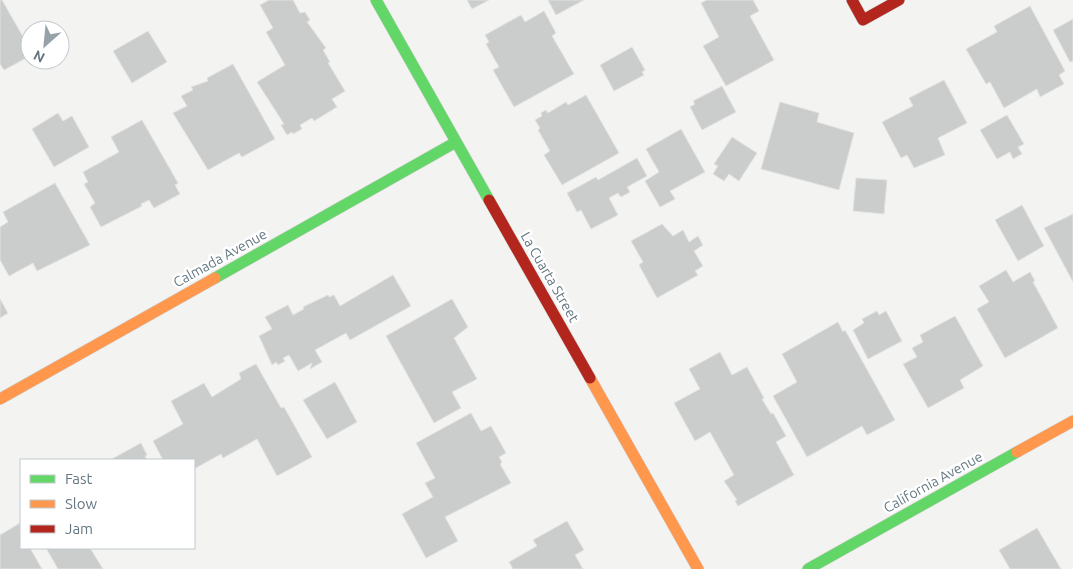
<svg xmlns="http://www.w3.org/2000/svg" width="1073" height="569" viewBox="0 0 1073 569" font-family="Ubuntu,sans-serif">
	<rect width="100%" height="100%" fill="#f3f3f1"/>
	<path fill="#cbcdcd" stroke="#e2e2e1" d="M0,0H2L30,49V56L4,70L0,64Z
		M269,0H293L300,13L305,12L310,20L307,22L326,48L323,50L330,62L328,63L345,91L332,99L337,107L314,121L312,118L300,125L302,129L293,134L292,132L287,135L281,125L284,124L257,82L285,65L266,32L273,28L260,5Z
		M467,0H489L472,9Z
		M548,0H584L556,15Z
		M707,0H753L759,11L750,16L774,60L726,86L703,46L719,37L701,3Z
		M1030,6L1065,71L1059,75L1064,84L1040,97L1037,89L1004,108L990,82L986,84L966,49L997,32L994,26Z
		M544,11L556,33L552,36L574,74L514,107L493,70L499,67L486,44L489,42L485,35L521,15L525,22Z
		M1073,19V61L1070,62L1053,30Z
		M148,31L167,62L132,83L113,51Z
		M632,47L645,70L642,72L644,75L614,91L600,65Z
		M233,64L275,139L242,157L239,153L208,170L173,113L187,106L181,96L193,90L191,87L208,81L207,78Z
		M944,80L967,123L938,138L945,155L914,168L907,155L901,158L882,122L913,106L909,98Z
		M722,86L736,112L702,130L690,107L695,104L693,101Z
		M586,95L619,153L562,185L544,155L550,151L538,130L540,128L535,120L542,116L541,113L546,110L548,113L566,102L568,105Z
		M780,102L819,113L817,122L854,133L839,190L761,169Z
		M58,113L63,121L72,116L89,147L54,167L32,129Z
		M1007,115L1024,144L1018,147L1022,154L1013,159L1010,152L997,159L980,130Z
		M142,120L178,183L175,185L180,194L154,208L149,200L141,204L142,206L101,227L90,207L95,203L84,184L88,182L83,172L119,152L111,137Z
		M681,129L705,172L670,191L675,199L660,207L645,181L659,172L646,149Z
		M732,137L757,153L739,181L729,174L724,181L713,174L718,166L714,164Z
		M637,158L647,176L627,187L630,192L621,197L618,193L609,198L618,215L591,229L581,210L577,212L567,193L596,177L598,180Z
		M856,178L887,180L884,214L853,211Z
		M55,183L90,245L37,271L33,263L9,276L0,260V227L8,222L3,212Z
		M1022,205L1044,246L1018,261L995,220Z
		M1073,214V282L1044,228Z
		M662,224L673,236L683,230L689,242L698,236L703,245L694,251L703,266L695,271L698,275L657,298L639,265L643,262L631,241Z
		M1006,270L1013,282L1030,272L1035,281L1033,282L1058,328L1005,358L977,309L989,302L979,286Z
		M393,275L411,306L350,340L346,333L315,350L322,362L310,369L312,363L298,371L289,355L283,358L285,361L278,365L276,362L272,365L259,336L272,329L265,317L288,305L293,315L304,309L303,307L328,295L329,297L334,295L340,306Z
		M0,299L8,313L0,318Z
		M452,299L468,327L454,338L477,379L452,392L461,408L434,423L386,336Z
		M877,311L879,315L886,311L902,341L868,359L853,330L864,323L862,319Z
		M955,316L983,366L960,380L964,388L928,408L903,364L917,357L912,348L923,342L920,335Z
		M838,322L843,332L845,330L895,420L867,435L862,426L807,457L773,396L797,382L782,354Z
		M720,352L732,375L747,367L764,398L762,399L771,414L773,413L786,436L776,442L794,475L738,506L735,501L737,500L724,481L734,475L710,432L695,441L674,403L700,389L689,369Z
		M256,364L281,408L284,407L312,457L277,476L257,439L223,458L221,454L194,469V460H163L153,441L183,424L171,401L204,383L212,397L241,379L239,373Z
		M335,382L357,422L327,439L303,400Z
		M471,413L481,431L491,426L506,453L499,457L502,462L500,464L511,483L445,517L458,541L426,558L402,514L433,497L425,483L435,478L416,443Z
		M141,443L147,455L145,456L147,460H110Z
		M567,521L584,550L575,555L583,569H513L509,562L537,546L533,540Z
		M20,523L21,548H30L42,569H0V535Z
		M1037,528L1061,569H1010L999,550Z
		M46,548H90L103,569H58Z"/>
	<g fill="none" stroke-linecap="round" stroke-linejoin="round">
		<g stroke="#cfd0d0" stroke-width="12">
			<path id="fast" d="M376,0L489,200
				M215,278L456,142
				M808,569L1017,452"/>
		</g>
		<g stroke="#cfd0d0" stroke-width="12">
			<path id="slow" d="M590,378L698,569
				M0,399L215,278
				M1017,452L1073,421"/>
		</g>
		<g stroke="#cfd0d0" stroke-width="12">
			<path id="jam" d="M852,0L863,20L899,0
				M489,200L590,378"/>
		</g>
		<use href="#fast" stroke="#63d668" stroke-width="11"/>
		<use href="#slow" stroke="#ff974d" stroke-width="11"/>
		<use href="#jam" stroke="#b3261e" stroke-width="11"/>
	</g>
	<g text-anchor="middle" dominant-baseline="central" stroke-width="5" stroke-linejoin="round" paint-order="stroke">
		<g font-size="14" fill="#647781" stroke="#fff">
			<text transform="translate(220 258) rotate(-29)">Calmada Avenue</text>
			<text transform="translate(550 277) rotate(60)">La Cuarta Street</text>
			<text transform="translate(933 482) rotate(-29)">California Avenue</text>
		</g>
	</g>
	<rect x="20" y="459" width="175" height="90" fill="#ffffff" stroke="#c1c9cd"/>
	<rect x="30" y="475" width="25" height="8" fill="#63d668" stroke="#c1c9cd"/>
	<text x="65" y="484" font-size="15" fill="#647781">Fast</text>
	<rect x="30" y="500" width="25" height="8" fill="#ff974d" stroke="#c1c9cd"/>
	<text x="65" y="509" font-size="15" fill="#647781">Slow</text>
	<rect x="30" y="525" width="25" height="8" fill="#b3261e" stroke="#c1c9cd"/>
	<text x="65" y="534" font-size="15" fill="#647781">Jam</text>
	<g transform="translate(45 45) rotate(207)"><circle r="24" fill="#ffffff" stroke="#c1c9cd"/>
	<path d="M0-4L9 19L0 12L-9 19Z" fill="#96a2a8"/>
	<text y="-8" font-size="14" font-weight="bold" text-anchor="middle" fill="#647781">N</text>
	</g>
</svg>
